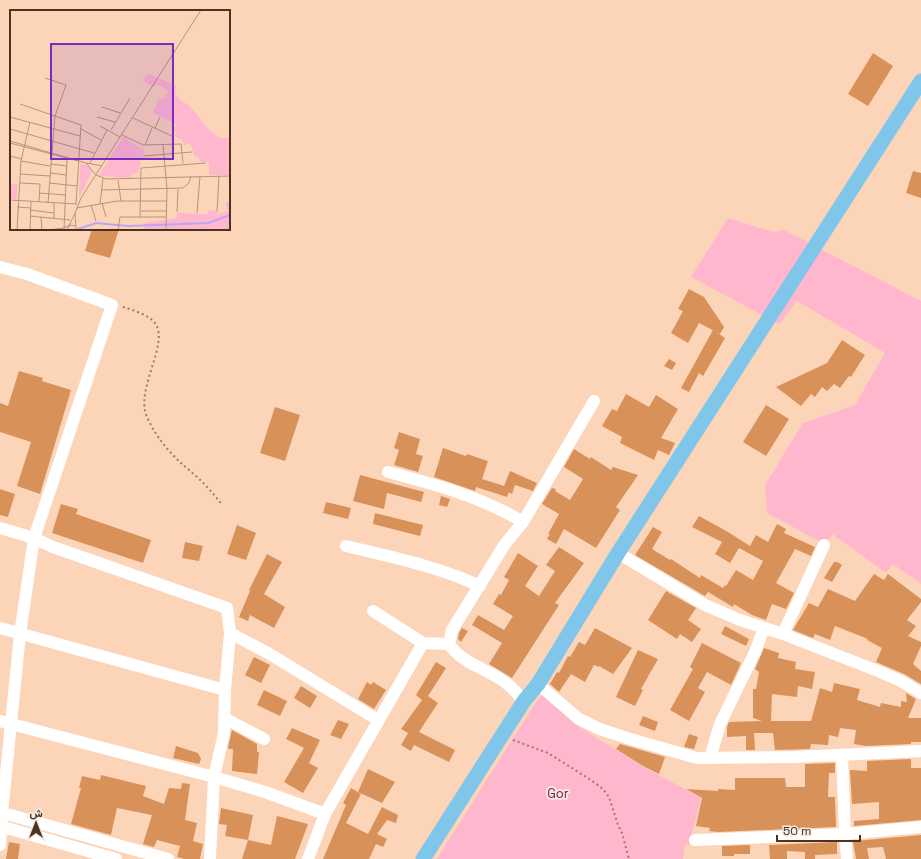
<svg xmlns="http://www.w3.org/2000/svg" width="921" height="859" viewBox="0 0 921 859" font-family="'Space Grotesk',Vazirmatn,sans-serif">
	<rect width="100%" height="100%" fill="#fcd5b9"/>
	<path fill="#ffb7ce" d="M728,218L773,232L784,230L921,301V584L893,564L886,573L832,534L826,545L767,513L765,485L803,423L855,405L885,353L797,301L779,324L691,277Z
		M544,694L571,721L581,728L642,766L701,798L689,845L685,844L683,859H437L538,699Z"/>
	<path fill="#d79159" d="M873,53L893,66L868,106L848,94Z
		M913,171L921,173V198L906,193Z
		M92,229H119L110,258L85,251Z
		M689,289L704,297L724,327L720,334L699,323L688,343L671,333L683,311L678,309Z
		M713,330L725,338L703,376L699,373L689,392L681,388Z
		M842,340L865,355L851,377L849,376L840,388L834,384L827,391L822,387L815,397L811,394L801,406L776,387L827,363Z
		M669,359L676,363L672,370L664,366Z
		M19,371L43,378L42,381L71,390L40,494L17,486L31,442L0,432V403L8,406Z
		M626,394L649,407L656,395L678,409L661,438L675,443L669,455L658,450L654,460L620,443L622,437L602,426L612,409L617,411Z
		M766,405L789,419L766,456L743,442Z
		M275,407L300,415L285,461L260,453Z
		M399,432L420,439L416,454L423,456L418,472L394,465L399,450L394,448Z
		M443,448L466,456L467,454L488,461L482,479L504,486L510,471L537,483L533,491L515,485L512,494L509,492L507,497L476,487L475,491L434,477Z
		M574,449L590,459L591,457L611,470L613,467L638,475L616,507L620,510L596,548L564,529L556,544L547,539L550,534H548L559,514L542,504L552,488L556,489L555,491L570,500L583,479L564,467Z
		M360,475L424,492L421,502L387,493L384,509L353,501Z
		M0,489L15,494L8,517L0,515Z
		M441,496L450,499L447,507L439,505Z
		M326,502L351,508L348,519L323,513Z
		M61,504L78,509L76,514L151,540L143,563L52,533Z
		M375,513L423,525L420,536L373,524Z
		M699,516L728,532L750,546L756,535L768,542L777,524L786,529L784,533L815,547L811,556L795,549L776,583L794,593L786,609L772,604L766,620L752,615L734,604L733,607L708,592L705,596L635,555L653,527L662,532L652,549L670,560L671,559L700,578L701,575L723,588L725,585L726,586L736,570L753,580L763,561L739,548L730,563L715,554L722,542L692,527Z
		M237,525L256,533L246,560L227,554Z
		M185,542L203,546L199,561L182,558Z
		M559,547L584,563L555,603L559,605L512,678L489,664L502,643L472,625L478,615L504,630L513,616L493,604L499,594L501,595L509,580L504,577L518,553L538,566L525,586L539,596L555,571L546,565Z
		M267,554L282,562L264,594L285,607L274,628L250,615L248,621L239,617L250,591L249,590Z
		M834,562H837L842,565L832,582L824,578Z
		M874,574L884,580L888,574L921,599V602L907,620L916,626L908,636L921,642V646L913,664L921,671V684L904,674L876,662L882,648L867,640L868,639L835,626L830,640L815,634L813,638L793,630L809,603L818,607L828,589L855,601Z
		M666,591L696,608L688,620L701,629L692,642L680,634L677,639L648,620Z
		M725,626L749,639L746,646L721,634Z
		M462,628L468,631L461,642L458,639L459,633Z
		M595,628L632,648L613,674L599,666V667L594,665L585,682L571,674L559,692L550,684L557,672L559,673L568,656L570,657L579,642L585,645Z
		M702,643L741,663L731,685L707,672L698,688L705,692L689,721L670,710L693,669L690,667Z
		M764,648L779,653L778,658L796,662L795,669L815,672L812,689L798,686L797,697L772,694L771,721H811L820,688L832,692L834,683L860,689L857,700L880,707L881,703L901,707V701L907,702L906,693L916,699L908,718H921V742H911V744L866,746L854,744L856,730L840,728L838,737L829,735L828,745L811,744L810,749L775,750L773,733H754L755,750H746V736L727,737V727L729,722L762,721L753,718V689H756L759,672L755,669Z
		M638,650L658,659L641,689L643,690L635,706L616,697Z
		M254,657L270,665L261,683L245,675Z
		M436,662L446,668L428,696L438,703L419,732L455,750L449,762L414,745L411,751L401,745L408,733L401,729L422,700L416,695Z
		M367,682L371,685L373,682L386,690L374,709L358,699Z
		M301,686L317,696L310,708L294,698Z
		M264,690L287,701L280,716L257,705Z
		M643,716L658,722L655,731L639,725Z
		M338,720L349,724L341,739L330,735Z
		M292,728L320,740L309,763L318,768L303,793L284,782L304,748L286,739Z
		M232,730L257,744V752H259L257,774L232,771L233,749H229L228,747Z
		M689,734L698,737L694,749L684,747Z
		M620,744L665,757L659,774L643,766L616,749Z
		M176,746L198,753L201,759L199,764L173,758Z
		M911,759V768H921V820L854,826V821L879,819V802L852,804L850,770L867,771V761Z
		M835,763V773H829L828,797H835L836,827L718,832L709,831L710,828L696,826L702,798L686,789L718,791V789L735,790V778H785L786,787H805V764Z
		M368,769L395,782L382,803L358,792Z
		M101,775L146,786L143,796L164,804L169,788L181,789L182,783L190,784L185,820L197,823L193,841L203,844L200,859H184L177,857L180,846L157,840L154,847L143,844L152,815L117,808L111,835L71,824L81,788H79L82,776L100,780Z
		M351,788L361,794L346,823L368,834L382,807L398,815L396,823L387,820L377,834L387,839L383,847L376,844L369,859H323L346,805L343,803Z
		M221,808L253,815L248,840L225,836L227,825L219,824Z
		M277,816L308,824L295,859H242L248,840L271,845Z
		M921,835V859H886L883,847L867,848L869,859H856L853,842L855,841Z
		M9,842L20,844L18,859H6Z
		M837,842V854L815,855V859H805V852L787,851V859H770L769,845Z
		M750,845V854H734V856H722V846Z"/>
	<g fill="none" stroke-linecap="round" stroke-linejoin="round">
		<path stroke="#9b7b64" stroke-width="2" stroke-dasharray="2 3" stroke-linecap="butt" d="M123,307C133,310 146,314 153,321C173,339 134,389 147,417C155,435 167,450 181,463C190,471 200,479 208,488C213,493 217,499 222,504
			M513,740L548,753L591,780L603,789L609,797L618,825L622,833L629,859"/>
		<path stroke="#fff" stroke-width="12" d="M0,267L27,274L112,305L34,538L20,634L2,813L0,845
			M388,472C434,484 482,497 523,522
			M0,528L34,538L53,547L227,608L230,633L225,690L224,733L214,777L210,859
			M346,546C391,557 437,566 480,586
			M618,553L705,605L740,620L783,634L878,671L901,681L921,693
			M373,611L423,643L449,644C462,664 488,669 506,683C513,688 518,695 524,701
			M0,628L225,690
			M230,633L268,653L378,720
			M783,634L824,545
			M449,644L452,630L505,544L523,522L594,401
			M538,684L579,719L600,729L627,738L697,758L795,757L921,751
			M224,718L264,739
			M0,721L214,777L265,792L325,814
			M842,755L845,834L847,859
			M710,758L720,724L755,652L764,628
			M0,812L168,859
			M0,826L116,859
			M695,840L845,834L921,827
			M308,859L325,814L423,643"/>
		<path stroke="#80c5ea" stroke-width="15" d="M423,859L524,701L538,684L618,553L921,81"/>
	</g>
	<g text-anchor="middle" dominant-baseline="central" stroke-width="4" stroke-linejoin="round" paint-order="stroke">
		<g font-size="13" fill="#821d4b" stroke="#f5e8df">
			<text x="558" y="793">Gor</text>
		</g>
	</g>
	<g transform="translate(10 10)">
		<rect width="220" height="220" fill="#fcd5b9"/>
		<path d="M138,63L166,76L165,83L171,91L179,95L201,122L210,128H220V165H199V152H189V147H185L180,133L174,136L172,130L164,126L166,124L163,119L166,114L143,103L148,90L155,88L158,81L147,74L144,77L133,71ZM113,127L134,140L129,160L127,163L121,164V168L91,166L89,165ZM70,154L78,155L82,162L69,188ZM0,174H7V189H0ZM220,185V220H134L135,213L167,208V203L197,204L198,201L206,200L207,204L218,201L215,192H219Z" fill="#ffb7ce"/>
		<path fill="none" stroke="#bea5f3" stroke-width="2" d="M68,219L86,213L118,216L198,213L220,205"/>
		<path fill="none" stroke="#b6947b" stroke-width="1" d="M35,68L56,75L45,106L38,193M10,94L71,115L66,194M92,97L110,103M0,107L70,126M87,107L105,112M123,108L164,127M90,116L110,127M145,118L150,107M0,119L84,143M71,119L91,130M101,120L120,88M112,125L133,135L171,134L173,153M0,131L76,153L86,165L96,169L220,166M0,133L68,151M135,135L142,118M153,135L157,179L156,220M0,146L12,149M133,146L182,142M11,151L40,156M76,153L92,156M80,153L97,120M40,154L57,156M40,163L56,165M10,164L40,166M108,170L111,191M10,173L30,174L29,192M39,173L67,176M91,180L173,178L179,173L181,166M29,183L56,185M0,190L67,194M92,193L96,207M90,194L93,168M81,195L86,211M7,197L21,198M67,198L107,191H157M20,200L44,203M131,201H156M167,202L168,179M207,202L209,166M187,203L190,166M20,206L60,210M31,207L32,220M130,207L131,158L196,153M44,208V193M7,220L11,151L20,112M20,220L21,192M38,220L54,218L60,215L65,216M54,220L57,149M57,220L65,203M66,220L65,203L71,188L191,0M76,220H104M108,220L110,207H156"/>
		<path fill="#7b2cbf" fill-opacity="0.15" stroke="#7b2cbf" stroke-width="2" d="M41,34H163V149H41Z"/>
		<rect width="220" height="220" fill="none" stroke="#4c321f" stroke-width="2"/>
	</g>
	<g transform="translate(36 823)" stroke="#f5e8df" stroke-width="3" paint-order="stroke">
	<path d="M0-3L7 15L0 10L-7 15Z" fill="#4c321f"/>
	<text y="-6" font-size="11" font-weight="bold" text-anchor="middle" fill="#4c321f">ش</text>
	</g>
	<path d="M777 835v6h83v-6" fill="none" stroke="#4c321f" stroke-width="2"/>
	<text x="783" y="835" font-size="12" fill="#4c321f" stroke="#f5e8df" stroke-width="3" paint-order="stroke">50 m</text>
</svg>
